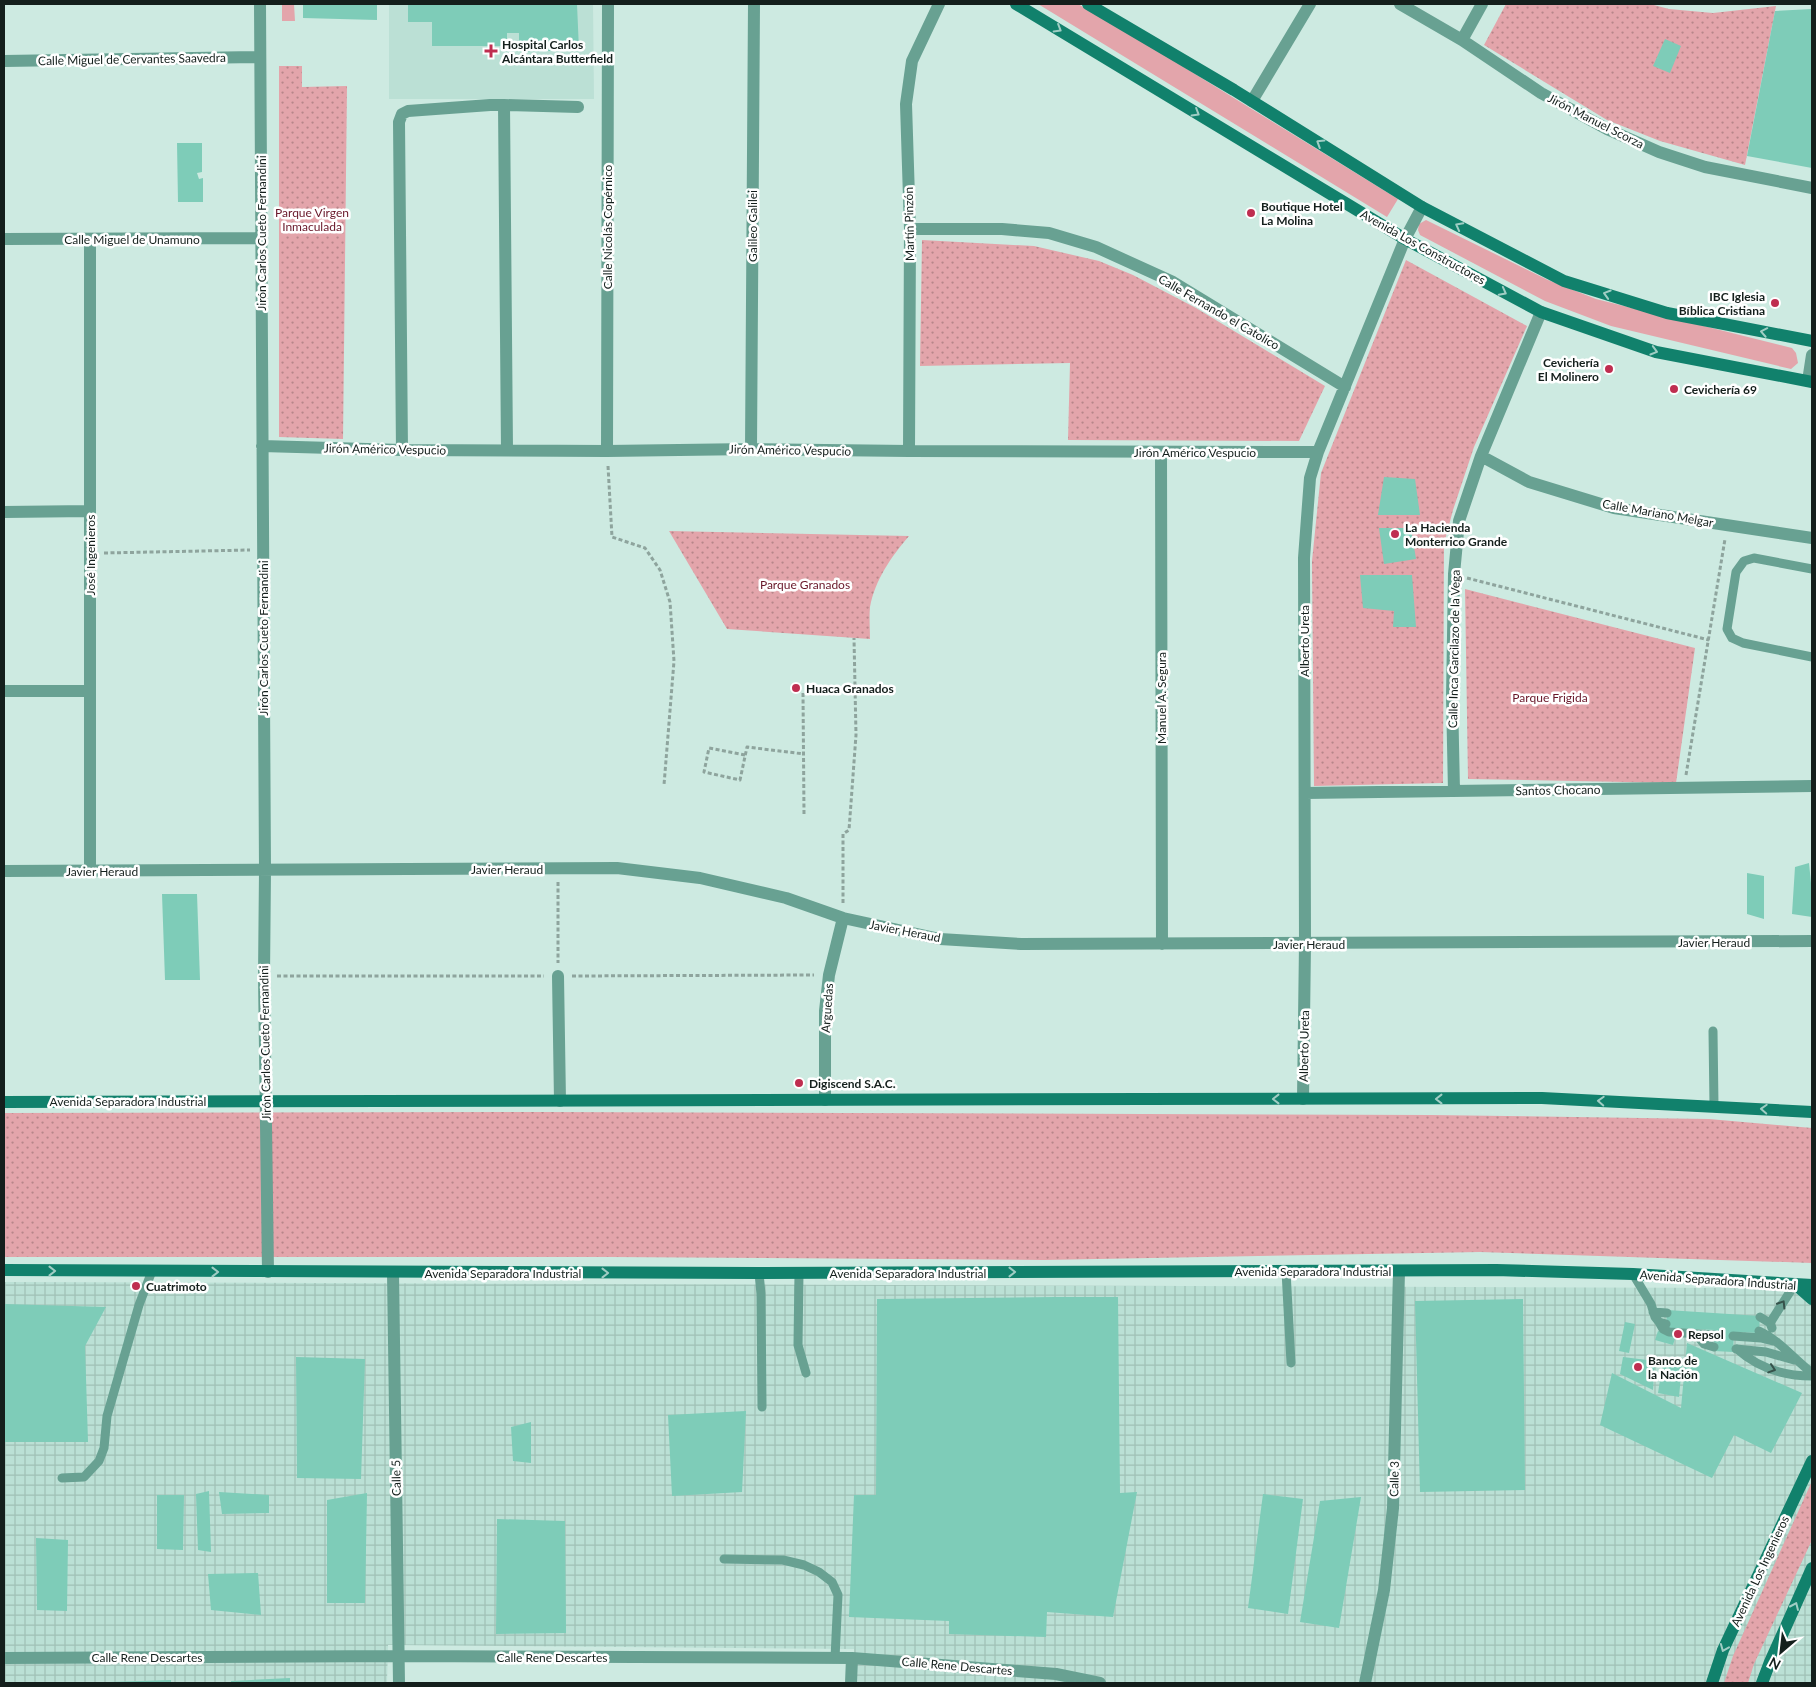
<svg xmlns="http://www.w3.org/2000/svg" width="1816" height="1687" viewBox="0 0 1816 1687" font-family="Lato,sans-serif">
	<defs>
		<pattern id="industrial-grid" width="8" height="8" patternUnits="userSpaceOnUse" patternTransform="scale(1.25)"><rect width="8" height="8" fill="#bbe0d5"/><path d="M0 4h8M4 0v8" fill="none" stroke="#a0c0b6"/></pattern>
		<pattern id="park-dots" width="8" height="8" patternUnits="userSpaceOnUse" patternTransform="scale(1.25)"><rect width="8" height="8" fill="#e3a5ab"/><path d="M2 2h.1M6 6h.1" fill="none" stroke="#b7868a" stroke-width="1.8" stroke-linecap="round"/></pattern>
	</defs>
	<rect width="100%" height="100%" fill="#cdeae1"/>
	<path fill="#bbe0d5" d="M389,4H593L594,99H389Z"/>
	<path fill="url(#industrial-grid)" d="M4,1282L1745,1288L1812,1292V1683H854V1649L388,1645L387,1683H4Z"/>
	<path fill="#e3a5ab" d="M282,4H294L295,21H282Z
		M1038,4H1078L1148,45L1398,199L1387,217Z
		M1426,220L1548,280L1596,299L1792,348L1796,353L1798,363L1791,369L1611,326L1545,301L1420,235L1418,230L1419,224Z"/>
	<path fill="url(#park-dots)" d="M1506,4H1650L1669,9L1713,13L1776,6L1745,165L1660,141L1607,120L1484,45Z
		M279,66H302V87L347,86L343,439L279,437Z
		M922,240L1034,246L1099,261L1133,275L1196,308L1325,386L1299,441L1068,440L1070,363L920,366Z
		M1406,260L1527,326L1474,447L1453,510L1444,544L1443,783L1314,786L1312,561L1321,473Z
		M669,531L909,536C891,557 875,580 870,607C869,617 870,629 870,639L727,629Z
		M1465,589L1695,648L1676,783L1468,779Z
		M540,1112L1431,1115L1709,1119L1812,1128V1263L1480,1252L1044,1260L611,1257H4V1113Z
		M1812,1481V1540L1754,1664L1748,1683H1724L1733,1656Z"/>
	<path fill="#7eccb8" d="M303,4H377V20L303,18Z
		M408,4H577L579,50L519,52V33H507V46H432V22H408Z
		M1812,9V168L1747,156L1775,11Z
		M1665,39L1681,46L1670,73L1653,66Z
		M177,143H202V172L197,173L199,179L203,178V202H178Z
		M1384,477L1415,479L1420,515H1378Z
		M1379,528H1411L1416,559L1384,564Z
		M1360,575H1412L1416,627H1393L1394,611L1363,608Z
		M1809,863L1812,893V917L1792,914L1795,867Z
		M1747,873L1764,876V919L1747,914Z
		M162,894H197L200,980H165Z
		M1055,1297H1118L1120,1493L1137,1492L1113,1617L1047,1612L1046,1637L949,1634V1621L849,1617L854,1495H876L877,1299Z
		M1523,1299L1525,1490L1420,1492L1415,1301Z
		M4,1304L106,1307L85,1346L88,1442H4Z
		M1667,1310L1760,1316L1759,1333L1734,1332L1733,1352L1714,1351L1715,1330L1666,1328Z
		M1625,1322L1635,1324L1629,1353L1619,1351Z
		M1658,1331L1676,1335L1673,1345L1655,1340Z
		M1687,1343L1802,1393L1771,1453L1734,1435L1712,1478L1600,1425L1612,1373L1681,1408Z
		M296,1357L365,1359L361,1479L297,1478Z
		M1623,1357L1655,1361L1653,1390L1620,1374Z
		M1663,1361L1682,1365L1679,1397L1658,1393Z
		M746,1411L742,1492L672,1496L668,1415Z
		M531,1422V1463L513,1461L511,1427Z
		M209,1491L211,1552L198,1550L196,1494Z
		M219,1492L269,1495V1513L222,1514Z
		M367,1493L365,1603H327V1500Z
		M1263,1494L1303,1499L1288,1614L1248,1608Z
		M157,1495H184L183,1550L157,1549Z
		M1361,1497L1339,1628L1300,1622L1320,1501Z
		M497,1519L565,1521L566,1633L496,1634Z
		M36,1538L68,1540L67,1611L37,1610Z
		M258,1573L261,1615L211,1610L208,1574Z
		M290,1678V1683H231V1681Z
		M171,1680V1683H109V1682Z"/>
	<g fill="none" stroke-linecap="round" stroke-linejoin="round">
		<path stroke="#8ea49d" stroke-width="3" stroke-dasharray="4 2.5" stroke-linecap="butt" d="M608,466L612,537L645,548L660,570L670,602L674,661L664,785
			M104,553L250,550
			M1467,578L1709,640
			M803,693L804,814
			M745,755L709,748L704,772L740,780L747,747L804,754
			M1686,775L1725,539
			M558,882V963
			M843,903V834L849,830L856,735L854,638
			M277,976H544
			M572,976L814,975"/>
		<path stroke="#68a192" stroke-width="9" d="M1812,569L1754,558L1744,561L1736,572L1727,629L1732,638L1743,643L1812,657
			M1713,1031L1714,1106
			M1286,1271L1291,1363
			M759,1273L761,1294L762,1407
			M799,1273L798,1345L806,1373
			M1633,1274L1651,1304L1655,1317L1659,1322L1666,1324
			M1653,1312L1667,1313
			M1760,1317L1770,1323L1772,1328
			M1659,1322L1663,1329L1669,1332L1714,1335
			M1770,1323L1795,1284
			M1759,1331C1779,1340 1794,1359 1812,1373
			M1696,1334L1704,1344L1714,1347
			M1733,1336L1761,1338L1773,1341
			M1736,1349L1766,1352L1794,1360
			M1737,1349C1758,1368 1783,1376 1812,1376
			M62,1478L84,1477L99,1461L104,1448L107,1416L139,1305L152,1271
			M724,1559L783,1560L804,1565L819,1572L832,1582L838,1595L835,1658"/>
		<path stroke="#68a192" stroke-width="12" d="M260,4L265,870L264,976L268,1272
			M1400,4L1462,40L1541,93L1607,129L1659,152L1705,167L1812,188
			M1462,40L1482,4
			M4,61L260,57
			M1252,101L1310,4
			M504,105L578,107
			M910,229H1002L1049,233L1096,247L1173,282L1345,387
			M4,239L261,238
			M90,240V871
			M1808,381L1812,355
			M262,446L402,450L607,451L751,449L909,451L1318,452
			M751,449L754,4
			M402,450L399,122L402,114L408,111L490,105H504L507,450
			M607,451L608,4
			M909,451L910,229L906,104L912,61L939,4
			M1161,452L1162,944
			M1481,456L1529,482L1614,508L1812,538
			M4,512L90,511
			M4,691H90
			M1454,791L1452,697L1454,574L1459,521L1481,456L1541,312
			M1305,793L1812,786
			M4,871L617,868L700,878L786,898L843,918L940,939L1021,944L1812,941
			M558,976L560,1101
			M1303,1099L1305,944L1304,558L1310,478L1318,452L1405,239L1422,207
			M825,1100V1011L829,975L843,918
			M393,1273L399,1683
			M4,1658L399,1656L852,1658L1056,1674L1100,1683
			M851,1683L852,1658
			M1365,1683L1384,1590L1393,1508L1399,1271"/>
		<path stroke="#11816c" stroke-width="12" d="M1016,4L1405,239L1541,312L1656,352L1812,382
			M1088,4L1234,90L1422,207L1564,281L1667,313L1812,341
			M4,1102L1542,1098L1812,1112
			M4,1270L759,1273L1496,1270L1633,1274L1812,1285
			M1795,1284L1812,1299
			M1712,1683L1723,1650L1812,1461
			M1762,1683L1770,1662L1812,1568"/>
	</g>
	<defs><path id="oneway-chevron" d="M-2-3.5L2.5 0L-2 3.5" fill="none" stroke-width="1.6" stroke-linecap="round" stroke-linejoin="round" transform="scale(1.25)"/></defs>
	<g stroke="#a0cdc4">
		<use href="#oneway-chevron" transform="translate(1058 29) rotate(31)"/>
		<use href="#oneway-chevron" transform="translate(1196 113) rotate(31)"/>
		<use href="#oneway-chevron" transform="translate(1320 143) rotate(-148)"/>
		<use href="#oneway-chevron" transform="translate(1459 226) rotate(-152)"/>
		<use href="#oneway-chevron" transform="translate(1503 292) rotate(28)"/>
		<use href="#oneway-chevron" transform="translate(1607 294) rotate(-163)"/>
		<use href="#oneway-chevron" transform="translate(1764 332) rotate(-169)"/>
		<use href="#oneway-chevron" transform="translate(1654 351) rotate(16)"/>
		<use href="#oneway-chevron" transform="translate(1276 1099) rotate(180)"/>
		<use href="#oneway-chevron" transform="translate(1439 1099) rotate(180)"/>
		<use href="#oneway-chevron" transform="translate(1601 1101) rotate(-177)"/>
		<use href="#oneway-chevron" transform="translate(1764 1109) rotate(-177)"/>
		<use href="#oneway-chevron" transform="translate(52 1271)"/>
		<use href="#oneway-chevron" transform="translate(215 1272)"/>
		<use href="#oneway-chevron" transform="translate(1012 1272)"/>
		<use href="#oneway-chevron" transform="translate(605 1273)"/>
		<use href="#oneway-chevron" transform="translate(1795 1606) rotate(-66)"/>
		<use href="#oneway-chevron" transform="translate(1724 1648) rotate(112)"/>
	</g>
	<g stroke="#36534b">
		<use href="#oneway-chevron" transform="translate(1782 1304) rotate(-58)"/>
		<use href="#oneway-chevron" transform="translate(1772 1369) rotate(18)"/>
	</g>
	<g fill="#bf2e50" stroke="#fff" stroke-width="2">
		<path d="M488.5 43.5h5v5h5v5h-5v5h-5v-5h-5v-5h5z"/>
		<circle cx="1251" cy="213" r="5"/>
		<circle cx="1775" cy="303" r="5"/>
		<circle cx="1609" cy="369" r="5"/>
		<circle cx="1674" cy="389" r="5"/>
		<circle cx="1395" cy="534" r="5"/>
		<circle cx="796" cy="688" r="5"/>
		<circle cx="799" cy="1083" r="5"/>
		<circle cx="136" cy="1286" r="5"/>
		<circle cx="1678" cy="1334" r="5"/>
		<circle cx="1638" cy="1367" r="5"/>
	</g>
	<g text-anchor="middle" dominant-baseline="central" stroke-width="5" stroke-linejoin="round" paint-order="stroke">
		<g font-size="12" font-weight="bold" fill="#141f1c" stroke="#fff" text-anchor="start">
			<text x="502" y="44">Hospital Carlos<tspan x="502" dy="14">Alcántara Butterfield</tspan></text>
			<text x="1261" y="206">Boutique Hotel<tspan x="1261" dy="14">La Molina</tspan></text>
			<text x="1765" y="296" text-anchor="end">IBC Iglesia<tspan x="1765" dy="14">Bíblica Cristiana</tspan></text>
			<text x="1599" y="362" text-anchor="end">Cevichería<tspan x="1599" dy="14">El Molinero</tspan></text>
			<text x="1684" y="389">Cevichería 69</text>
			<text x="1405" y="527">La Hacienda<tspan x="1405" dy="14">Monterrico Grande</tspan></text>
			<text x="806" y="688">Huaca Granados</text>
			<text x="809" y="1083">Digiscend S.A.C.</text>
			<text x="146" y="1286">Cuatrimoto</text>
			<text x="1688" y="1334">Repsol</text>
			<text x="1648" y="1360">Banco de<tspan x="1648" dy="14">la Nación</tspan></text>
		</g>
		<g font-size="12" fill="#141f1c" stroke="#fff">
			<text transform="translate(132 59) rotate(-1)">Calle Miguel de Cervantes Saavedra</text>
			<text transform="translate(1596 121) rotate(27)">Jirón Manuel Scorza</text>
			<text transform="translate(909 224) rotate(-91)">Martín Pinzón</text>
			<text transform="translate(752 226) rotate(-90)">Galileo Galilei</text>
			<text transform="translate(607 227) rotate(-90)">Calle Nicolás Copérnico</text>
			<text transform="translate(261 233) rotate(-90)">Jirón Carlos Cueto Fernandini</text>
			<text x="132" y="239">Calle Miguel de Unamuno</text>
			<text transform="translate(1423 247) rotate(29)">Avenida Los Constructores</text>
			<text transform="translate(1219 312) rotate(30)">Calle Fernando el Catolico</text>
			<text transform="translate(385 449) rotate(1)">Jirón Américo Vespucio</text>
			<text transform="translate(790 450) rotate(1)">Jirón Américo Vespucio</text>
			<text x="1195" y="452">Jirón Américo Vespucio</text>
			<text transform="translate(1658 513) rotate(10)">Calle Mariano Melgar</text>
			<text transform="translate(90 555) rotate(-90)">José Ingenieros</text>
			<text transform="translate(263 638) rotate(-90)">Jirón Carlos Cueto Fernandini</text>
			<text transform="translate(1304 641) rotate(-90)">Alberto Ureta</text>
			<text transform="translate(1454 649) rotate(-89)">Calle Inca Garcilazo de la Vega</text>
			<text transform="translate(1161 698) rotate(-90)">Manuel A. Segura</text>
			<text transform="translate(1558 790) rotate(-1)">Santos Chocano</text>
			<text x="507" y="869">Javier Heraud</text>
			<text x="102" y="871">Javier Heraud</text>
			<text transform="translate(905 931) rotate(11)">Javier Heraud</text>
			<text x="1714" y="942">Javier Heraud</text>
			<text x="1309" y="944">Javier Heraud</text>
			<text transform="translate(827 1008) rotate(-86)">Arguedas</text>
			<text transform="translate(265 1043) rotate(-91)">Jirón Carlos Cueto Fernandini</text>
			<text transform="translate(1304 1046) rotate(-89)">Alberto Ureta</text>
			<text x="128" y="1101">Avenida Separadora Industrial</text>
			<text x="1313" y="1271">Avenida Separadora Industrial</text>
			<text x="503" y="1273">Avenida Separadora Industrial</text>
			<text x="908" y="1273">Avenida Separadora Industrial</text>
			<text transform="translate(1718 1280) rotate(4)">Avenida Separadora Industrial</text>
			<text transform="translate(396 1478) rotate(-91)">Calle 5</text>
			<text transform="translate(1394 1479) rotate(-89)">Calle 3</text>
			<text transform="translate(1760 1571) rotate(-65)">Avenida Los Ingenieros</text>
			<text x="147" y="1657">Calle Rene Descartes</text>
			<text x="552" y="1657">Calle Rene Descartes</text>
			<text transform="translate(957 1666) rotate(5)">Calle Rene Descartes</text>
		</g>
		<g font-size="12" fill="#681729" stroke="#fff">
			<text x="312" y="212">Parque Virgen<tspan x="312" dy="14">Inmaculada</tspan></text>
			<text x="805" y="584">Parque Granados</text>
			<text x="1550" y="697">Parque Frigida</text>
		</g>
	</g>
	<rect width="1816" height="1687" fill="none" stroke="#141f1c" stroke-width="10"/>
	<g transform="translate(1781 1652) rotate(208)" stroke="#ffffff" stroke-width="4" paint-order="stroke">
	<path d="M0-4L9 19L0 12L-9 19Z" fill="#141f1c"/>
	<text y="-8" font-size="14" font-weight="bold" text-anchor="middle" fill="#141f1c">N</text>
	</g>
</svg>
